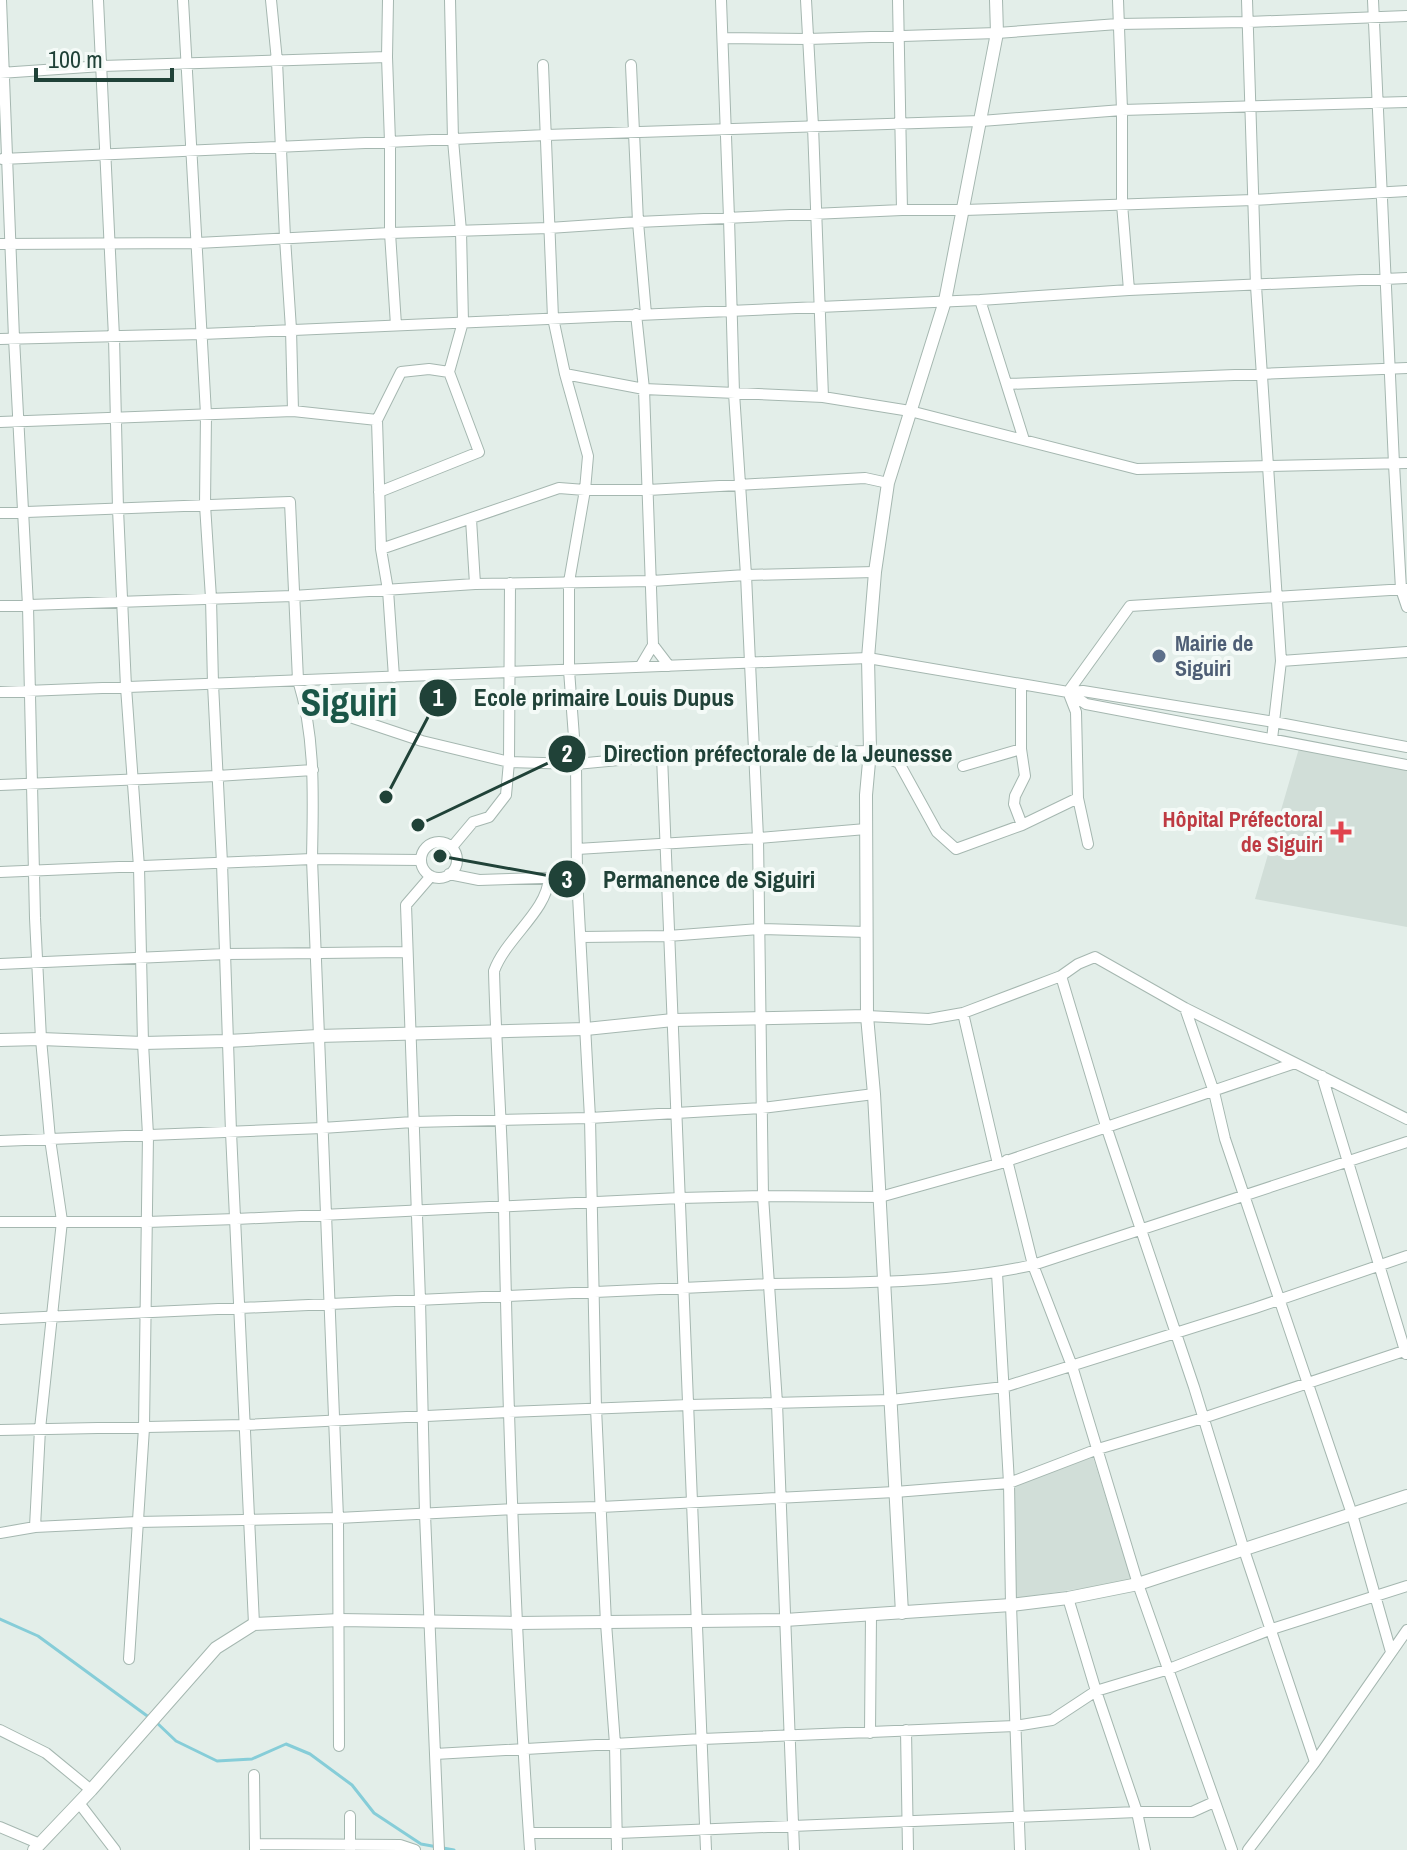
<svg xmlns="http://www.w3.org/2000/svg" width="1407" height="1850" viewBox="0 0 1407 1850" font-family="'Archivo Narrow',sans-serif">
	<rect width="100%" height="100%" fill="#e3eee9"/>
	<path fill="#d1ded8" d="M1300,745L1407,765V927L1255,899Z
		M1093,1457L1132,1581L1016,1598L1014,1485Z"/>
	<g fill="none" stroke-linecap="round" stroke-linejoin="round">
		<path stroke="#86cdd8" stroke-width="3" d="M0,1619L38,1636L150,1718
			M156,1722L176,1741L217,1761L252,1759L286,1744L310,1754L352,1785L374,1813L421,1844L454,1850"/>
		<g stroke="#a5b7b0" stroke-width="12">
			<path id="minor" d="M1,0L14,338L28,606L35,918L41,1039L50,1139L62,1221L40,1429L35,1527
				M98,0L114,337L118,509L126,687L139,867L143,1043L148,1135L144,1428L129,1659
				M183,0L206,414L205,505L211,598L213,684L222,863L231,1132L254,1624
				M271,0L277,61L285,238L291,329L293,411
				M388,0L387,57L390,142V233L396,325
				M721,0L729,218L734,393L746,575L758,838L763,1196L777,1403L794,1850
				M806,0L813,126L823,397
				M898,0L902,210
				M1118,0L1122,110V204L1129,290
				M1247,0L1256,286L1281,661L1272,739
				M1373,0L1394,464L1401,589L1407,607
				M723,38L808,39L997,33L1118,24L1248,22L1407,16
				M543,65L553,318L565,374L588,456L585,490L569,582V670L576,764L577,877L590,1118L596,1408L606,1623L615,1744L617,1850
				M631,65L638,222L646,314
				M0,73L102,66L387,57
				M2,159L546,135L981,121L1122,110L1407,102
				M0,244L197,243L390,233L549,228L638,222L902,210H964L1253,200L1407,191
				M980,300L1024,440
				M636,314L644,389L653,645L640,667
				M0,339L202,334L980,300L1129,290L1407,278
				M565,374L644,389L823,397L910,411L1137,469L1407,463
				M1007,384L1407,368
				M0,422L293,411L377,420
				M379,492L479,452L449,372
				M0,513L290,502L298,680C316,738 313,799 312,859L338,1518L339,1746
				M471,519L475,584
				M381,549L559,488L585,490H648L865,478L888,483
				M0,606L293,596L475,584L652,581L746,575L875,572
				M653,645L669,666
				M1281,661L1407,652
				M394,677L388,590L381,549L377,420L401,372L429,369L449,372L463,322L461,231L453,140L450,0
				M1021,684V749L1025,776L1015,796L1014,804L1022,825
				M0,692L868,658L1068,692L1083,691L1274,722L1407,747
				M1068,692L1130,606L1406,589
				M1068,692L1086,704L1407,765
				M1069,694L1076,712L1078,798L1088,844
				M305,702L422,741L509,762L576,764L662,756L870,751L899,763L937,832L956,849L1022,825L1078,798
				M662,756L706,1850
				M963,766L1021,749
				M0,785L217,776L313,770
				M421 860a18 18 0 1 1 36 0a18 18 0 1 1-36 0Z
				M452,847L473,822L489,817L506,795L509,762L510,583
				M577,849L758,838L866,829
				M0,872L312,859L421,860
				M449,874L479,880L577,877
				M431,876L406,905L420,1300L425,1514L439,1850
				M581,937L668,936L759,929L867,932
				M0,964L225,954L407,952
				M1061,976L1106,1126L1194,1387L1244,1550L1315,1762
				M1185,1008L1214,1092L1225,1139L1352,1514L1391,1652
				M963,1013L998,1164
				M867,1016L929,1019L963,1013L1061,976L1078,964L1095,957L1185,1008L1407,1119
				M1322,1076L1406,1354
				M0,1141L322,1128L413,1122L590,1118L762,1108L874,1094
				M1007,1160L1033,1265L1072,1366L1138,1584L1232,1850
				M0,1222H147L236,1219L680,1198L763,1196L880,1197L998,1164L1295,1063
				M997,1273L1009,1483L1011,1605L1020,1850
				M0,1319L770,1284C857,1282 948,1284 1033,1265L1407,1142
				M0,1430L244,1425L508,1412L689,1405L891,1400L1004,1387L1255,1308L1407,1256
				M0,1533L35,1527L137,1522L338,1518L513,1509L601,1507L895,1492L1009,1483L1098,1449L1203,1418L1407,1350
				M1068,1598L1096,1691L1137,1812L1145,1850
				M0,1730L46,1753L91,1790
				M906,1730L908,1850
				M870,1733L871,1615
				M435,1754L702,1739L1015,1726L1052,1720L1096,1691L1169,1669L1272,1629L1407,1586
				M254,1775L255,1849
				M79,1803L115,1850
				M0,1827L40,1844
				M529,1833H618L1137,1812H1192L1214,1802
				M255,1844L400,1845L415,1850
				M350,1850V1816
				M530,1850C515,1636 508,1422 504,1207C502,1129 496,1050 494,971C506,938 547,911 549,878
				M1248,1850L1315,1762L1407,1630"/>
		</g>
		<g stroke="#a5b7b0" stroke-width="14">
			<path id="tertiary" d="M0,1040L41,1039L143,1043L227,1041L318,1036L586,1029L673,1020L867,1016
				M902,1613L874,1094L867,1016L866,795L870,751L868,658L875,572L888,483L945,301L997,33L996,0
				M34,1850L91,1790L216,1648L254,1624L340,1620L518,1623L785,1620L1011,1605L1068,1598L1138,1584L1407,1496"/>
		</g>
		<use href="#minor" stroke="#fff" stroke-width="10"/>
		<use href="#tertiary" stroke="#fff" stroke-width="12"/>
	</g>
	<circle fill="#5c6f8a" stroke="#f4faf7" stroke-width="3" cx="1159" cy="656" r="8"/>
	<path fill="#e0444e" stroke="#f4faf7" stroke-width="3" d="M1337 820h8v8h8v8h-8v8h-8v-8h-8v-8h8z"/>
	<g text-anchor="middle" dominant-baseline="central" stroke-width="8" stroke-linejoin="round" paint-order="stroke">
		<g font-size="22" font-weight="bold" fill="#4e5e75" stroke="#f4faf7" text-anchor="start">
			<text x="1175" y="643">Mairie de<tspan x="1175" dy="25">Siguiri</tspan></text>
		</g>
		<g font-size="22" font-weight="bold" fill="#be3a42" stroke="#f4faf7" text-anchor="end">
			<text x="1323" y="819">Hôpital Préfectoral<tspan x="1323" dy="25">de Siguiri</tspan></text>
		</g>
		<g font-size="38" font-weight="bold" fill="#1a5647" stroke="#f4faf7">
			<text x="349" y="702">Siguiri</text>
		</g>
	</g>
	<path fill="none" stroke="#204238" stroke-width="3" d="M386 797L438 698M418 825L567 754M440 856L567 879"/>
	<g fill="#204238" stroke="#f4faf7" stroke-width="3">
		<circle cx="386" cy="797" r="8"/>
		<circle cx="418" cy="825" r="8"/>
		<circle cx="440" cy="856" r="8"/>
		<circle cx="438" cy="698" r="20"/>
		<circle cx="567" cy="754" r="20"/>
		<circle cx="567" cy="879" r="20"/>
	</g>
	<g font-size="24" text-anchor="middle" font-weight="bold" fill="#fff">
		<text x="438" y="706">1</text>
		<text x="567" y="762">2</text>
		<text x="567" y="888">3</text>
	</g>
	<g font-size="24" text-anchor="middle" font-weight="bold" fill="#204238" stroke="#f4faf7" stroke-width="8" stroke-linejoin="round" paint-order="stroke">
		<text x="604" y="706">Ecole primaire Louis Dupus</text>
		<text x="778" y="762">Direction préfectorale de la Jeunesse</text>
		<text x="709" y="888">Permanence de Siguiri</text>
	</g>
	<path d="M36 68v12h136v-12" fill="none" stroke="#204238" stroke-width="4"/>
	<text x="48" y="68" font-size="24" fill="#204238" stroke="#f4faf7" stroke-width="6" paint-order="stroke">100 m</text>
</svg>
